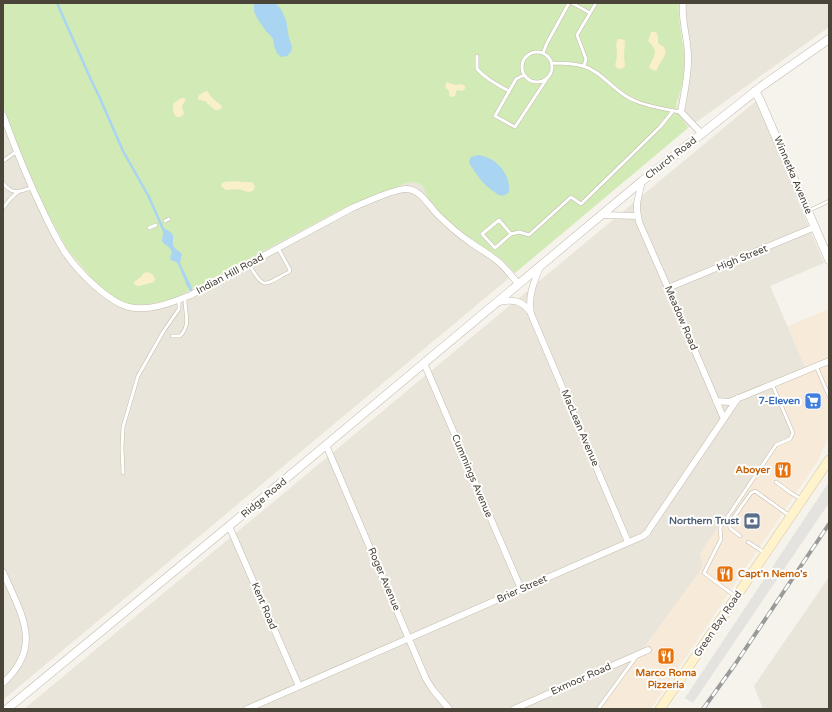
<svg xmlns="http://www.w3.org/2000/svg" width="832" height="712" viewBox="0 0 832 712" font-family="'Varela Round',sans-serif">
	<rect width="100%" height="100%" fill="#f6f3ec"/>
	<path fill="#eae5da" d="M679,3H829V27L688,128L679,114L677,109L678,98L682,87L684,67L683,42L679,18Z
		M756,101L824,263L770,286L807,371L794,432L703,567L631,666L601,709H24Z
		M3,106L23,159L38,195L66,249L95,282L135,305L148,304L166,301L183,294L338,211L404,184L413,182L417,183L422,185L428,198L474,241L504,261L515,273L3,700Z
		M829,577V709H763L754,686Z"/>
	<path fill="#f7ead8" d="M829,309V437L817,462L651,709H601L631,666L703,567L700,553L773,447L791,439L794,432L774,385L807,371L788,326Z"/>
	<path fill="#d2eab5" d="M3,3H679C677,25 686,46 684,67C684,74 683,82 681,89C679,96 675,102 677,110C679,116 685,122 688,128L515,273L504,261L474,241L444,217L433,206L428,198L422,185L417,183L413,182L404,184L338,211L183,294L166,301L148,304L135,305L124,303L111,295L95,282L67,249L38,195L23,159L3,106Z"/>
	<path fill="#f9efc9" d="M651,32H656L658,37V43C660,45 662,46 664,47C669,55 658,63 657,70L656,71L649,68C650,62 657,56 654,49C653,45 650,43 648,41Z
		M618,39H622L625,41L624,56L625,66L622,69L617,68L615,65C616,61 617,58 617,54C617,48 615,44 618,39Z
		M447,82L455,85L462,84L465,86V89L462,91L457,90L455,96L451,97L449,95V91L446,88L445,86Z
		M206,91L208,92L212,98L221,105L222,107C221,110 218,110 215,110C212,107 207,104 205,101L199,100L198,98L199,95Z
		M182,98H184L186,100L182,106L184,113L182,116C173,120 173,110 173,104L175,102Z
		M237,181L242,182H251L253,183L255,187L253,191L248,192L239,189L226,190L221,186L222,183L224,182Z
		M147,272L152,274L155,278L154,282L139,286L135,285L134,283L135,281L141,277L144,273Z"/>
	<path fill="#e5e3e0" d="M829,482V503L693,703L685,698Z"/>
	<path fill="#a9d4f2" d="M254,3H275L281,9L286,20L289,38L292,47L291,52L287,56L281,57L277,53L275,49L273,39L270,35L266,31L257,18L254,11Z
		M478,155C496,157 511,174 509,192C501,200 497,193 490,189C482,183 476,173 470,165L469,161L471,157Z
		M149,194L164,228C166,230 170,231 172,234C175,237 172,240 173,244C173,248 179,251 182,254L180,263L191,286L188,288L178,264L176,262L171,260L170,257L172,253C171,246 165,246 162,241L163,234V232L147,196Z"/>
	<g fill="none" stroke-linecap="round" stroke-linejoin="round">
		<path stroke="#a9d4f2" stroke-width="2.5" d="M57,3L92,82L99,96L123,151L149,197
			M189,284L191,290"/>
		<g stroke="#c2bbae" stroke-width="4">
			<path id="service" d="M572,3L590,13
				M522 67a15 15 0 1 1 30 0a15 15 0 1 1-30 0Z
				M543,53L547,43L569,3
				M477,56V69C486,79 497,85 509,91
				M552,63C562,63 573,63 583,66C602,71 614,92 633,100C648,107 665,109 681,112
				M584,66L586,59L577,35L596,3
				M524,75L516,79L495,116L515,127L546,80
				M3,161L17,151
				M3,183C12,195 19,192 31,188
				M3,208L11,198L18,192
				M808,211L829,201
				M165,221L169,219
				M149,228L156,225
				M511,234L499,220L482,234L495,248L511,234L519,232L529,235L571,197L581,204L660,127L673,111
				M249,264C264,292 265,284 289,272L290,270L278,248
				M172,336H180C192,324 184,312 185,297
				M816,366L829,396
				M123,473L122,448L123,427L138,376L163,332L179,309V300
				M776,482L791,493L801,499
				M740,536L730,528L729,524L751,493L755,491L790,516
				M748,542L765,553
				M735,596L704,573L721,539L720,528L776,445L790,439L793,433L772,384
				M598,709L636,657"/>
		</g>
		<g stroke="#c2bbae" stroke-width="7">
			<path id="minor" d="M683,3C681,21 688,38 688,56C689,74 684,94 681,112L702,134
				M3,115C15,148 28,180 43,211C49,224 56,238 64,251C72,263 83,275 94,285C104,294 116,304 129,307C149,312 173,302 191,295L352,208C364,203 395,188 407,189C421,190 428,205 437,214C447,224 458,234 470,242C481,250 493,256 502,265C508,271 513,278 519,284
				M642,181L637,203V210L639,222L668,288L724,419
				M602,215L637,216
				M540,267C533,284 528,296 531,314L628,542
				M668,288L815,227
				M499,302C513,299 522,300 531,313
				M424,363L521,589
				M716,401L729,402L829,361
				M326,445L426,679L433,690L449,709
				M229,526L299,686
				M3,572C21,614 44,646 3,683
				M247,709L643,536L647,533L650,528L738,398
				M514,709L648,650"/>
		</g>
		<g stroke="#c2bbae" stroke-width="9">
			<path id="tertiary" d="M755,91L760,100L829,260
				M7,709L229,526L642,181L762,86L829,39"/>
		</g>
		<g stroke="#d6c79b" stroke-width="10">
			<path id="secondary" d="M660,709L829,460"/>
		</g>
		<use href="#service" stroke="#fff" stroke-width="3"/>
		<use href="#minor" stroke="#fff" stroke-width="6"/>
		<use href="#tertiary" stroke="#fff" stroke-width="8"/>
		<use href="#secondary" stroke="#fff3cd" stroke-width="9"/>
		<g stroke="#9a9a9a" stroke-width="4">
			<path id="rail" d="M703,709L736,663L829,524"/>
		</g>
		<use href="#rail" stroke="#fff" stroke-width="2.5" stroke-dasharray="8" stroke-linecap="butt"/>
	</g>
	<defs>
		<g id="supermarket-square" transform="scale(0.9)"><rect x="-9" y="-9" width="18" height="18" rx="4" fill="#3f7fe0" stroke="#fff"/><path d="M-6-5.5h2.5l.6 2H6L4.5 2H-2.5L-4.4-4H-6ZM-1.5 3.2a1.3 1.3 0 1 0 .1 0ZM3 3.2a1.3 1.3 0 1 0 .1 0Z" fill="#fff"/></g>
		<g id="restaurant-square" transform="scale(0.9)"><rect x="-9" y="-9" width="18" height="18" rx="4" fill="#e8710a" stroke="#fff"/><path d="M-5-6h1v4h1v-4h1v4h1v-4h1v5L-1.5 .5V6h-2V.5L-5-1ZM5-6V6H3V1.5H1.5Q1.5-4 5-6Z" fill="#fff"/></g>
		<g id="bank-square" transform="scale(0.9)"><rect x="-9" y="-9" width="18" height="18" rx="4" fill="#5c6f8a" stroke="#fff"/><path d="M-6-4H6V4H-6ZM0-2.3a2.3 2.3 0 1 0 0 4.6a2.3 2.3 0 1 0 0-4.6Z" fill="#fff"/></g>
	</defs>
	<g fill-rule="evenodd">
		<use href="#supermarket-square" x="813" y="401"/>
		<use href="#restaurant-square" x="783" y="470"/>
		<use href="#bank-square" x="752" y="521"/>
		<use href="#restaurant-square" x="725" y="574"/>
		<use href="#restaurant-square" x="666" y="656"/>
	</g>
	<g text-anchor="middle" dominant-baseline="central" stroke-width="4" stroke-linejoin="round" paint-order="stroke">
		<g font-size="10" fill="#4b4439" stroke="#fff">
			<text transform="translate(671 158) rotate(-38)">Church Road</text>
			<text transform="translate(793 175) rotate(67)">Winnetka Avenue</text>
			<text transform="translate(742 258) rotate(-22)">High Street</text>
			<text transform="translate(230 274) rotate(-28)">Indian Hill Road</text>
			<text transform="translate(681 318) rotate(67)">Meadow Road</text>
			<text transform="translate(580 428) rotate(67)">MacLean Avenue</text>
			<text transform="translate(472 476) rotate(67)">Cummings Avenue</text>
			<text transform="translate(264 498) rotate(-40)">Ridge Road</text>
			<text transform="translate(384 579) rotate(67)">Roger Avenue</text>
			<text transform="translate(522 589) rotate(-24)">Brier Street</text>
			<text transform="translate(264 606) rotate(67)">Kent Road</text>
			<text transform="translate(718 624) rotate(-56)">Green Bay Road</text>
			<text transform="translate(581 679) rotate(-24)">Exmoor Road</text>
		</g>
		<g font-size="10" font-weight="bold" fill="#366cbe" stroke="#fff" text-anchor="end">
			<text x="800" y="401">7-Eleven</text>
		</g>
		<g font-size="10" font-weight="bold" fill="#c56008" stroke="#fff" text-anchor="end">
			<text x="770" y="470">Aboyer</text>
			<text x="738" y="574" text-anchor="start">Capt'n Nemo's</text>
			<text x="666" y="673" text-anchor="middle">Marco Roma<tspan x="666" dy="12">Pizzeria</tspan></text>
		</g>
		<g font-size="10" font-weight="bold" fill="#4e5e75" stroke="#fff" text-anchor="end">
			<text x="739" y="521">Northern Trust</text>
		</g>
	</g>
	<rect width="832" height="712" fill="none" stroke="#4b4439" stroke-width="8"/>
</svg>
